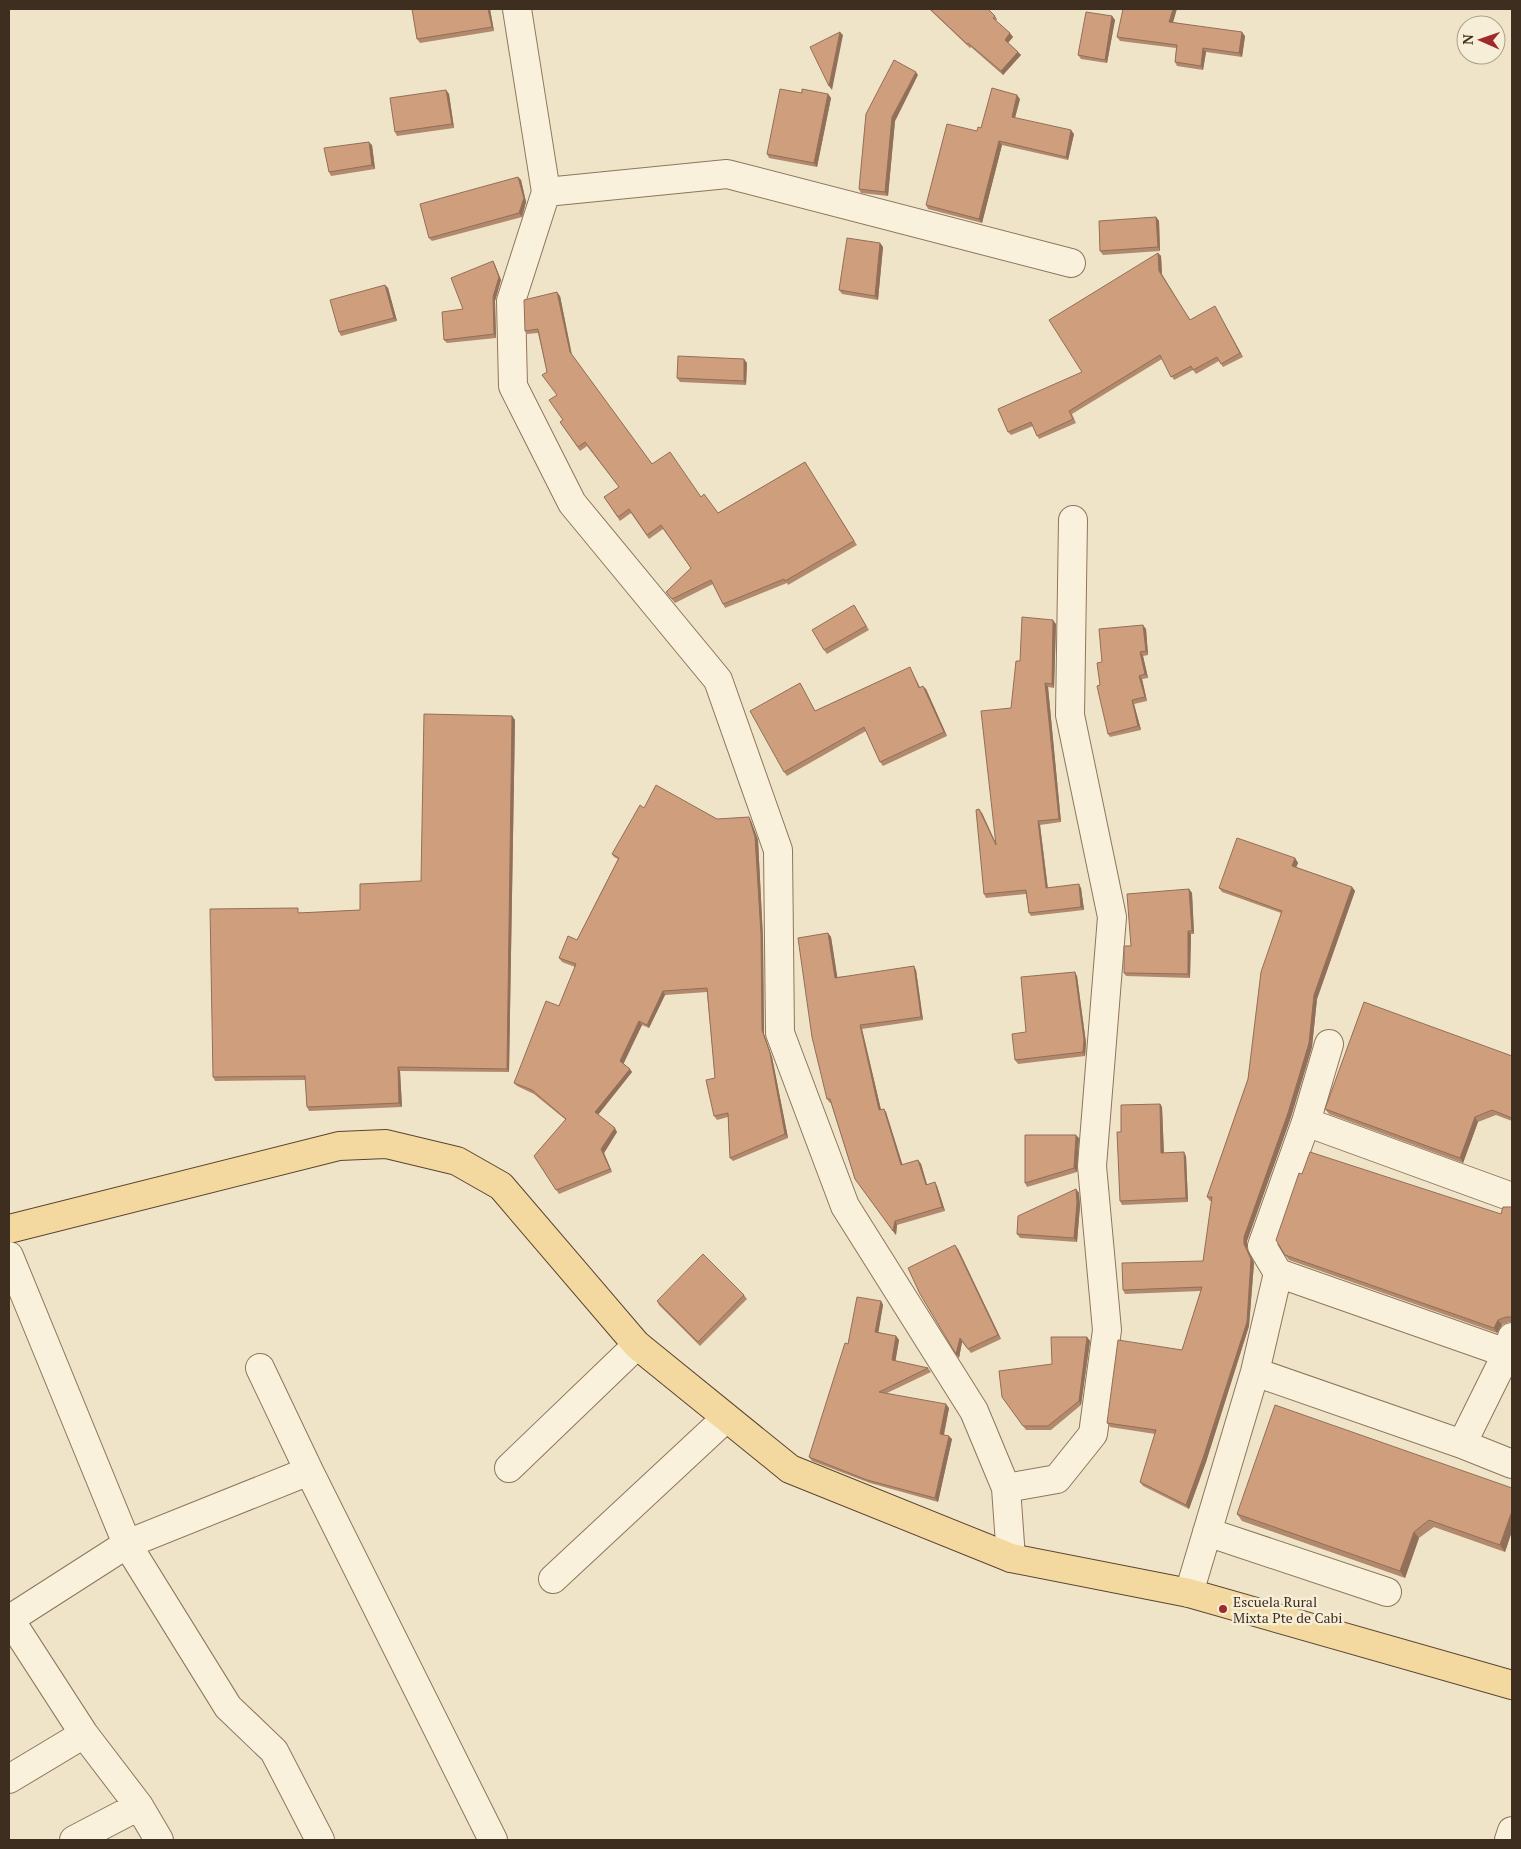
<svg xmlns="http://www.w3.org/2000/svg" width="1521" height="1849" viewBox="0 0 1521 1849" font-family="'PT Serif',serif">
	<rect width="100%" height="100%" fill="#f0e4c8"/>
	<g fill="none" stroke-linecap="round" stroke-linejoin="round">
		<g stroke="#8d765c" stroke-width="30">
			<path id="street" d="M517,9L546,192L511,301L513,386L572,503L718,680L778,850L780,1033L845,1206L974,1411L1006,1488L1011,1558
				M546,192L727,174L1071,263
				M1306,1122L1512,1197
				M9,1256L127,1544L228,1707L274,1751L320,1840
				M1278,1273L1512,1355
				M260,1368L309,1471L493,1840
				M1255,1372L1462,1444L1512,1464
				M1462,1444L1507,1353L1512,1337
				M509,1468L637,1345
				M1006,1488L1057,1479L1093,1434L1107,1330L1092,1166L1112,917L1070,715L1073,520
				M1207,1532L1387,1592
				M553,1579L726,1418
				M1189,1593L1255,1372L1278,1273L1262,1246L1306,1122L1329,1044
				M9,1618L84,1734L139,1806L159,1840
				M10,1619L127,1544L309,1471
				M9,1779L84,1734
				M74,1840L139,1806
				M1509,1840L1512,1831"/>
		</g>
		<g stroke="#5b4430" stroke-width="30">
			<path id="primary" d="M9,1229L339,1146L386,1144L457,1161L501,1186L637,1345L790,1469L1011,1558L1189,1593L1512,1685"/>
		</g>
		<use href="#street" stroke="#faf1dc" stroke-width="28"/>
		<use href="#primary" stroke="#f3d9a0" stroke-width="28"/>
	</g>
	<path fill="#b2896c" d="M412,9H490L494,31L420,43L417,39Z
		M929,9H988L995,16L997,19L996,21L1013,37L1008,43L1021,55L1003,75L971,47L970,48Z
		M1112,16L1115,20L1107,63L1081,59L1078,55Z
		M1173,22L1245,36L1242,57L1206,52L1203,70L1177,66L1175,62L1176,48L1120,41L1117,37Z
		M918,75L895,121L888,196L861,193L859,189Z
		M446,90L449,94L454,128L397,136L395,132Z
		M802,93L828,94L831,98L817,167L769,158L767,154Z
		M1020,99L1015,118L1074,134L1068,160L1002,145L982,223L928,209L926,205L977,131Z
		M372,145L375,169L331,176L329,172Z
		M518,177L521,180L526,202L522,217L432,241L429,238Z
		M1156,217L1159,221L1160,251L1103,255L1100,251Z
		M880,243L883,247L878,300L842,294L839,290Z
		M1158,253L1161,256L1162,274L1190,320L1217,310L1243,357L1223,367L1219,361L1196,374L1193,370L1174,380L1162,359L1072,414L1076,423L1039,439L1033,426L1011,435L1008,432L1082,372Z
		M493,261L495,265L501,280L495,301L496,338L447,343L444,340Z
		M385,285L388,288L397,321L341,336L339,332Z
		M560,296L572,355L652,464L701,497L718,513L805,462L857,545L788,585L787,583L725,608L713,584L675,603L666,592L691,568L663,529L649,539L631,513L620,521L604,497L619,487L587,446L580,451L560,422L563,420L557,395L547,372L538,333L527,334L525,331Z
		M747,363L746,385L680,382L677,378Z
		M854,605L869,630L827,654L824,650Z
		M1056,624L1054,688L1048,687L1061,822L1040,825L1048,888H1081L1084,910L1031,916L1029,913L1026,894L986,898L984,894L982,813L996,843L1020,661Z
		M1146,629L1148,655L1143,656L1148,678L1142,679L1147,701L1134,704L1141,730L1110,737L1108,734L1100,685L1102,662Z
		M910,667L920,687L926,689L947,736L883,766L880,762L866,731L787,776L784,772L800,683L815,711Z
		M512,716L515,720L509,1072L400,1071L402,1107L309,1111L307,1107L305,1080L215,1081L213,1077L301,911V913L360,910L421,881Z
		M644,808L717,819L751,821L758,840L763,938L764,1034L772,1057L788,1138L733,1161L730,1158L728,1117L717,1120L714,1116L715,1078L707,992L665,995L649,1028L642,1025L623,1063L632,1072L598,1115L617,1132L604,1153L612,1172L559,1194L534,1156L566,1120L534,1094L517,1086L514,1083L559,1006L575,967L562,962L559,958L577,940L618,859L614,857L612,854Z
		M1295,858L1298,863L1296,867L1352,887L1355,891L1317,999L1312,1047L1291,1117L1247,1241V1248L1254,1263L1249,1326L1206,1462L1189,1509L1143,1486L1140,1482L1155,1434L1110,1427L1107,1423L1182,1350L1201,1291L1125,1294L1123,1290L1203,1261L1212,1201H1210L1207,1197L1248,1079L1281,913L1222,892L1219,888Z
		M1189,889L1192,893L1194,934H1191L1190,978L1126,976L1124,973L1131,946Z
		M828,933L831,937L837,977L916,970L923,1020L862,1029L881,1110L886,1112L902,1165L918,1160L921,1164L927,1184L937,1186L945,1211L897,1225L896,1235L855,1179L831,1103H830L827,1099Z
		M1077,976L1086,1043L1085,1056L1018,1064L1015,1060L1026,1032Z
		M1512,1056V1121L1496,1115L1478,1122L1463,1163L1329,1114L1325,1109Z
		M1160,1104L1162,1107L1164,1153L1186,1156L1188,1202L1122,1205L1120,1201L1121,1132Z
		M1079,1138L1077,1172L1027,1187L1025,1183Z
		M1076,1189L1079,1193L1080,1206L1077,1242L1020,1238L1017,1234Z
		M1512,1207V1322H1509L1502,1325L1497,1333L1289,1260L1285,1255L1501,1214Z
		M958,1249L1001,1339L971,1353L962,1342L959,1358L956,1354Z
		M744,1295L747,1299L700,1346L659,1305L657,1301Z
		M881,1301L883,1305L878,1332L896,1336L899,1340L895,1361L928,1368L931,1372L887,1393L949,1408L944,1435L952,1439L938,1502L870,1483L812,1461L809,1457L848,1344Z
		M1087,1337L1090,1341L1081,1405L1051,1430H1026L1002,1397L1052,1364Z
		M1512,1488V1531L1505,1552L1434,1527L1419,1538L1405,1578L1242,1521L1237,1514Z"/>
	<path fill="#916f58" d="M488,9H490L494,31L492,27Z
		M1173,9H1177L1172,26L1169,22Z
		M1112,16L1115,20L1107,63L1105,60Z
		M840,32L843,35L832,90L829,86Z
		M1242,32L1245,36L1242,57L1239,53Z
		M1010,33L1013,37L1007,44L1005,40Z
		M1203,48L1206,52L1203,70L1201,66Z
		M1018,52L1021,55L1003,75L1001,71Z
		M916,72L918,75L895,121L888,196L885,192L892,117Z
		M446,90L449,94L454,128L452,124Z
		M828,94L831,98L817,167L814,163Z
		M1017,95L1020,99L1014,121L1012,117Z
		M1071,130L1074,134L1068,160L1066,157Z
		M999,141L1002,145L982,223L979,219Z
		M369,142L372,145L375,169L372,165Z
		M518,177L521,180L526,202L522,217L519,213Z
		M1156,217L1159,221L1160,251L1158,247Z
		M880,243L883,247L878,300L875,296Z
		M1158,253L1161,256L1162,274L1159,271Z
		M493,261L495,265L501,280L495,301L496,338L494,334Z
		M385,285L388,288L397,321L394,318Z
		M557,292L560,296L572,356L570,352Z
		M1215,306L1217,310L1243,357L1240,353Z
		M744,359L747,363L746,385L744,381Z
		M1053,620L1056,624L1054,688L1052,684Z
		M1143,625L1146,629L1148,655L1146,651Z
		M1140,652L1143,656L1148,678L1145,674Z
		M1139,676L1142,679L1147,701L1145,697Z
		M1045,683L1048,687L1061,822L1059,819Z
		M923,686L926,689L947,736L944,732Z
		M1132,700L1134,704L1141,730L1138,726Z
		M512,716L515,720L509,1072L507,1069Z
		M979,809L982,813L998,849L996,845Z
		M749,817L751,821L758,840L763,938L764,1034L772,1057L788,1138L785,1134L762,1030Z
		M1038,821L1040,825L1048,891L1046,888Z
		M1295,858L1298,863L1295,870L1292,866Z
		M1079,884L1081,888L1084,910L1081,907Z
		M1352,887L1355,891L1317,999L1312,1047L1291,1117L1247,1241V1248L1254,1263L1249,1326L1206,1462L1189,1509L1186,1505L1244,1244V1237L1314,995Z
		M1189,889L1192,893L1194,934L1192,931Z
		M1188,931L1191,934L1190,978L1188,974Z
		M828,933L831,937L838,981L835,978Z
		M914,966L916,970L923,1020L921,1017Z
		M1075,972L1077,976L1086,1043L1085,1056L1083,1052Z
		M663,991L665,995L649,1028L647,1025Z
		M639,1021L642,1025L623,1065L620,1061Z
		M860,1025L862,1029L882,1114L879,1110Z
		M398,1067L400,1071L402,1107L399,1103Z
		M630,1069L632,1072L597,1116L595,1112Z
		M1160,1104L1162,1107L1164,1157L1161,1153Z
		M884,1109L886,1112L904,1169L901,1165Z
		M1475,1117L1478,1122L1463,1163L1460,1158Z
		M615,1128L617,1132L604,1153L612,1172L610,1169L601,1149Z
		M1076,1135L1079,1138L1077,1172L1074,1168Z
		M1184,1152L1186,1156L1188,1202L1186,1198Z
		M918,1160L921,1164L928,1188L926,1185Z
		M935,1182L937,1186L945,1211L942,1207Z
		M1076,1189L1079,1193L1080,1206L1077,1242L1074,1238Z
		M895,1221L897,1225L896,1235L893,1231Z
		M955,1245L958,1249L1001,1339L998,1335Z
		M881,1301L883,1305L878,1335L875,1332Z
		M1498,1320L1502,1325L1497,1333L1494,1328Z
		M896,1336L899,1340L895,1364L892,1360Z
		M1087,1337L1090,1341L1081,1405L1079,1401Z
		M960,1338L962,1342L959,1358L956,1354Z
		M946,1404L949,1408L943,1438L940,1434Z
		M949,1436L952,1439L938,1502L935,1498Z
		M1512,1511V1531L1505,1552L1500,1545Z
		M1414,1532L1419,1538L1405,1578L1400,1571Z"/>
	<path fill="#cf9f7d" stroke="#916f58" d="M412,9H488L492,27L417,39Z
		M930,9H988L995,16L993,18L1010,33L1005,40L1018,52L1001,71L968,43L967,44Z
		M1123,9H1173L1169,22L1242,32L1239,53L1203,48L1201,66L1175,62L1177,45L1117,37Z
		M1086,12L1112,16L1105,60L1078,55Z
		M840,32L829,86L810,47Z
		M894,60L916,72L892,117L885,192L859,189L866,114Z
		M992,88L1017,95L1012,117L1071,130L1066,157L999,141L979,219L926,205L947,124L977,131L978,127L981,128Z
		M780,89L802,93V89L828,94L814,163L767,154Z
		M446,90L452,124L395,132L390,98Z
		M369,142L372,165L329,172L324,148Z
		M518,177L524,198L519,213L429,238L420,204Z
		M1156,217L1158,247L1100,251L1099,221Z
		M847,238L880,243L875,296L839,290Z
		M1158,253L1159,271L1190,320L1215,306L1240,353L1221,364L1217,357L1193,370L1191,366L1171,377L1160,355L1069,411L1073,419L1037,436L1031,422L1008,432L998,409L1082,372L1049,320Z
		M493,261L499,277L493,297L494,334L444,340L442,312L463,309L451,278Z
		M385,285L394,318L339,332L330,300Z
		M557,292L570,352L652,464L670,452L701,497L704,494L718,513L805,462L854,541L785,581L784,579L723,604L711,580L672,599L666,592L691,568L661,525L647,535L629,509L618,517L604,497L619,487L585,442L578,447L560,422L563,420L549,400L557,395L542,375L547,372L538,329L525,331L524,300Z
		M678,356L744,359V381L677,378Z
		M854,605L866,626L824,650L812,630Z
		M1022,617L1053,620L1052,684L1045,683L1059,819L1038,821L1046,888L1079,884L1081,907L1029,913L1026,890L984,894L976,810L979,809L996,845L981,711L1011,708L1016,661H1020Z
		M1143,625L1146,651L1140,652L1145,674L1139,676L1145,697L1132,700L1138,726L1108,734L1097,686L1100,685L1097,663L1102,662L1099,629Z
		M910,667L919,688L923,686L944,732L880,762L864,727L784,772L750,711L800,683L815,711Z
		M424,714L512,716L507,1069L398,1067L399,1103L307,1107L305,1076L213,1077L210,909L298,908V913L360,910V884L421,881Z
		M656,785L717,819L749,817L755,837L761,934L762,1030L770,1053L785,1134L730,1158L728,1113L714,1116L706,1080L715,1078L707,988L663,991L647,1025L639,1021L620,1061L630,1069L595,1112L615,1128L601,1149L610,1169L556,1190L534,1156L566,1119L532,1090L514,1083L546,1001L559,1006L576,964L559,958L568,936L577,940L619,858L612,854L640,805L644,808Z
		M1237,838L1295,858L1292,866L1352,887L1314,995L1309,1043L1288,1113L1244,1237V1244L1251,1259L1247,1322L1203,1458L1186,1505L1140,1482L1156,1430L1107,1423L1118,1340L1182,1350L1202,1287L1123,1290L1122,1263L1203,1261L1212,1197H1207L1248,1079L1261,972L1282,911L1219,888Z
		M1189,889L1192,931H1188V974L1124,973V946H1131L1127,894Z
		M828,933L835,978L914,966L921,1017L860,1025L879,1110L884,1109L901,1165L918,1160L926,1185L935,1182L942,1207L895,1221L893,1231L855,1179L830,1099H827L812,1037L798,938Z
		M1075,972L1084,1039L1083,1052L1015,1060L1012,1034L1026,1032L1021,977Z
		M1364,1002L1512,1056V1118L1492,1110L1475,1117L1460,1158L1325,1109Z
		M1160,1104L1161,1153L1184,1152L1186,1198L1120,1201L1117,1132H1121V1105Z
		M1025,1135H1076L1074,1168L1025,1183Z
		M1310,1152L1501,1214L1503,1207H1512V1317H1506L1498,1320L1494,1328L1285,1255L1276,1240L1299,1173L1302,1174Z
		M1076,1189L1077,1202L1074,1238L1017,1234L1018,1216Z
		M955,1245L998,1335L968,1349L960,1338L956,1354L920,1294L908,1268Z
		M703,1254L744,1295L698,1342L657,1301Z
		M857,1297L881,1301L875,1332L896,1336L892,1360L928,1368L879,1392L946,1404L940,1434L949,1436L935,1498L867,1480L809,1457L845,1343L848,1344Z
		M1051,1337H1087L1079,1401L1048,1426H1023L1002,1397L999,1371L1052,1364Z
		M1275,1405L1512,1488V1511L1500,1545L1429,1520L1414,1532L1400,1571L1237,1514Z"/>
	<circle fill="#9e2a2b" stroke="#f7eed8" stroke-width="2" cx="1223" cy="1609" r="5"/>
	<g text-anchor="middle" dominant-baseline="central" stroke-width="5" stroke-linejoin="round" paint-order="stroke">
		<g font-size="14" fill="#3d2e20" stroke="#f7eed8" text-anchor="start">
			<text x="1233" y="1601">Escuela Rural<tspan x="1233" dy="16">Mixta Pte de Cabi</tspan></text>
		</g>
	</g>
	<rect width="1521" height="1849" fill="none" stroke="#3d2e20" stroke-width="20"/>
	<g transform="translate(1481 40) rotate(272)"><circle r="24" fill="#f7eed8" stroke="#ada18e"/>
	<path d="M0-4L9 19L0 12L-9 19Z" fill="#9e2a2b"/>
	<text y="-8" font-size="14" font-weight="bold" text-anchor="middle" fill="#3d2e20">N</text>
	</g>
</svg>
